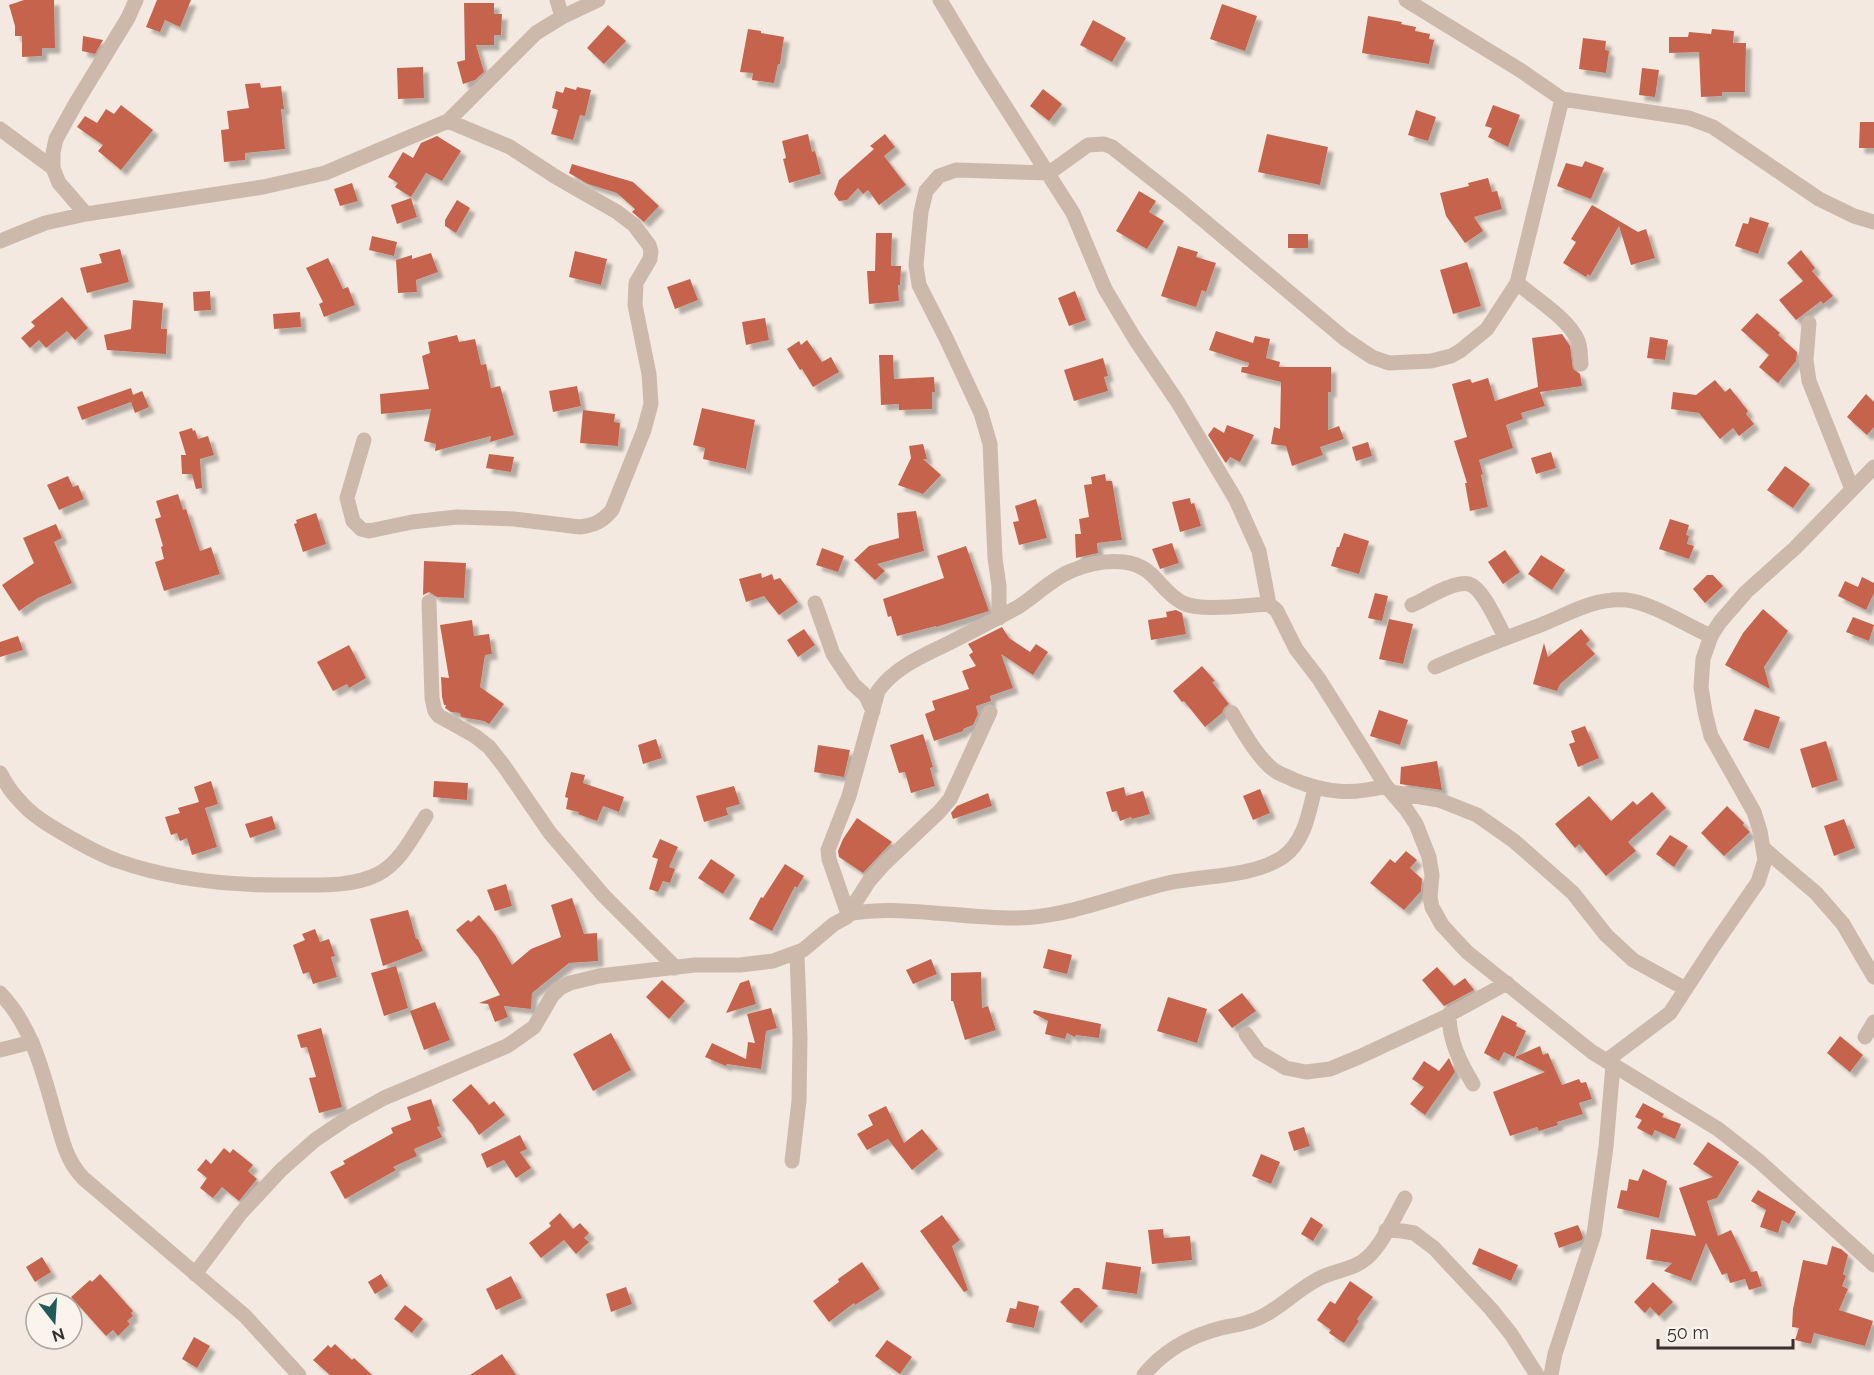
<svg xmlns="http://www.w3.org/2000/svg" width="1874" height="1375" viewBox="0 0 1874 1375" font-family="Raleway,sans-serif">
	<defs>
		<filter id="shadow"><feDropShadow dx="5.5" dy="5.5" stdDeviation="1.5" flood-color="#0004"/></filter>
	</defs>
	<rect width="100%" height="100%" fill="#f3e9e0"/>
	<path fill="#c5644d" filter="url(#shadow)" d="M24,0H54L55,48H42V56L22,57V36H15V26L9,5Z
		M157,0H191L180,27L165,20L160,32L146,27Z
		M464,3H494V14H502L501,35H494V45H476L484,72L475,80L463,84L457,62L465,60Z
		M1222,4L1257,16L1245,51L1210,39Z
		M1368,16L1402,22L1401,24L1416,27L1415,31L1430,34L1429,39L1434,40L1429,64L1362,53Z
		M1093,20L1126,38L1112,62L1080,45Z
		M608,25L626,41L604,64L587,48Z
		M748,29L761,31V33L784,37L780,64H778L774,83L752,80L753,73L740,72Z
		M1712,29L1734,31L1733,43H1746L1745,92H1722V96L1701,97L1699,52L1669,53V37H1688L1689,32L1711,34Z
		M83,36L103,40L95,54L82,51Z
		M1583,38L1606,41L1605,50L1609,51L1606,73L1579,69Z
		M423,67L424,98L398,99L397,68Z
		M1642,68L1659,70L1655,97L1639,95Z
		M260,83L261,88L281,86L284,109H281L285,149L245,153V160L224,162L221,130L229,129L227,111L249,108L245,84Z
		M565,87L576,90L577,87L591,90L585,116L580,115L573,140L551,134L558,110L552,108L556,91L563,93Z
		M1043,89L1062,104L1049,121L1030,106Z
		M121,105L153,130L121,170L98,151L103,145L77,127L85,116L97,123L106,109L114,114Z
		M1493,105L1520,115L1508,147L1488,137L1492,128L1485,126Z
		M1416,110L1436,117L1428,141L1408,135Z
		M1860,122H1874V148H1859Z
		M808,134L812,152L815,151L821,174L789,183L783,159L786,158L782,141Z
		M885,134L895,147L884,156L906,185L879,205L868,190L863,194L858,188L847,200L839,201L834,194L839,180L874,149L870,146Z
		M1267,134L1328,147L1320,185L1258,172Z
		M437,136L461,151L442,181L426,173L411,197L395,187L398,183L388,177L403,152L413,158L421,143Z
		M1585,161L1604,168L1591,199L1557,186L1566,163L1582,167Z
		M572,164L633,182L659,206L644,222L632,212L635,209L617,193L588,184L569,173Z
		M1488,178L1492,192L1497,191L1502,209L1474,217L1483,231L1465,243L1446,216L1440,193L1469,186L1468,183Z
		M352,183L358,201L340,206L334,189Z
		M1139,191L1156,201L1149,212L1164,221L1147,249L1116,231Z
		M411,198L417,217L397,224L391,205Z
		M457,200L470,208L456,233L445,226V220Z
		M1592,205L1638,232L1646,229L1655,258L1631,265L1619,226L1590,276L1588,274L1586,277L1563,263L1576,242L1571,239Z
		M1750,217L1769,223L1758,254L1735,246L1743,223L1748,224Z
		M876,233H892L891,266H901L900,285H898L899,301L869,304L867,271H875Z
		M1288,234H1308V248H1288Z
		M372,236L397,242L394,256L369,250Z
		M1178,246L1198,252L1196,257L1216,263L1206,292L1202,290L1196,307L1161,296Z
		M120,249L129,282L87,293L80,268L102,263L99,254Z
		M1801,250L1815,268L1812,271L1833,296L1823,304L1821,301L1796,320L1779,300L1803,281L1787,263Z
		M575,251L607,259L601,285L569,277Z
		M431,253L438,272L416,280L417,292L398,293L396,260L412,255V259Z
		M328,258L343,289L348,287L355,305L324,317L319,304L323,302L306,268Z
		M1467,262L1481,306L1453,314L1440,270Z
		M690,279L698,300L675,309L667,287Z
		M210,291L211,310L194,311L193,292Z
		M1075,291L1086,320L1069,326L1058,298Z
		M62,297L88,328L75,340L67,331L46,348L39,340L30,348L21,338L35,326L31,322Z
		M133,300L163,303L161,329H167L166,354L107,350L104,335L131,329Z
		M300,312L301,327L274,329L273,314Z
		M1757,313L1780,333L1778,335L1797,352L1796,361L1778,383L1759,367L1769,355L1741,330Z
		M765,318L769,340L746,345L742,322Z
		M1216,331L1253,343L1255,336L1270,339L1266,358L1280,362L1279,367H1331V392H1328V430L1339,426L1344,439L1320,447L1323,455L1292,466L1286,446L1271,444L1274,427L1280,429L1281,382L1241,372L1242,367H1248L1249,363L1209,350Z
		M1562,334L1570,346L1573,369L1580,374L1582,386L1540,392L1545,406L1521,413L1523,419L1506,425L1513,448L1479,460L1483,474L1481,475L1488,507L1470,511L1465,483H1467L1454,441L1467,437L1452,384L1470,379L1472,383L1488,378L1495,401L1538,387L1532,338Z
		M457,335L459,342L475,339L481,365L486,364L491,388L500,386L514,435L490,442L491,436L435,451L436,444L424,441L431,409L381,414L380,394L429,389L422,356L430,353L428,342Z
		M1650,337L1668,340L1665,360L1647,358Z
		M807,340L822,362L831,357L839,372L813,387L802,369L800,370L787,349L799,341L801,345Z
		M879,355H893L894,379L934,377L935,392H932V409L899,410V404L881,405Z
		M1103,358L1108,376L1104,377L1108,391L1074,401L1064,370Z
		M1715,380L1725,392L1730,388L1748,411L1746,414L1754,424L1739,436L1733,428L1720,439L1699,413L1671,409L1673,392L1696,395Z
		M577,386L581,406L553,412L549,391Z
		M131,388L133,395L142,391L149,407L135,413L131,402L82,420L77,407Z
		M1866,394L1874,402V427L1867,435L1847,417Z
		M702,408L755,420L746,469L703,459L705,448L693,445Z
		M583,410L615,414L614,422L620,423L618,446L580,443Z
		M1227,425L1254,435L1240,462L1230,457L1226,463L1225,462L1208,435L1214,427L1224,433Z
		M192,428L193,431L195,430L198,439L208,436L214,455L200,459L202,488L196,489L192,474H182L181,455H186L179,432Z
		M1368,442L1372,456L1356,461L1352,447Z
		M923,444L927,459H923L941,475L923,494L898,485L911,458L909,446Z
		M1551,452L1556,468L1536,474L1531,458Z
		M489,454L514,457L511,472L486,468Z
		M1785,466L1810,484L1793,508L1767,490Z
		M1105,474L1106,481H1112L1122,540L1097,543L1098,553L1076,558L1075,534H1081L1079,519L1089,517L1084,485L1092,484L1091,477Z
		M68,476L73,487L78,485L84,499L59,510L47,485Z
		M178,494L183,510L186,509L200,551L211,547L220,574L164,591L155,562L164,559L161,547L163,546L155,519L161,517L156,501Z
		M1190,498L1191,504L1194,503L1201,526L1180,532L1172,502Z
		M1036,499L1047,538L1019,545L1013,522L1019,521L1015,506Z
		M916,511L924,551L877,564L885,571L875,580L854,560L869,546L899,538L897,513Z
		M316,513L326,544L303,552L294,524L297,523L296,520Z
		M1670,519L1689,525L1686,535L1689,536L1687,544L1694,546L1689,559L1659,549Z
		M56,524L62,538L54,542L72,583L38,598L19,611L2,585L34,563L23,538Z
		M1344,533L1369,541L1359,574L1331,566L1337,547H1339Z
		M1172,543L1179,563L1160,569L1152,549Z
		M966,546L989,611L936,627V626L897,636L891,616L888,617L883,599L944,578L937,556Z
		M822,548L844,556L838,572L816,565Z
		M1505,550L1520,572L1503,584L1488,562Z
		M1541,555L1565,570L1552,590L1528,574Z
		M424,561L466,563L464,598L437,597L429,592L423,595Z
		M761,573L762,578L772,574L774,580L780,578L798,602L779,615L764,596L746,602L739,579Z
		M1707,575H1713L1723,586L1705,603L1693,589Z
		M1862,577L1874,583V593L1866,610L1838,596L1845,581L1858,587Z
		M1375,593L1388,596L1382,621L1368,618Z
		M1763,609L1788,631L1764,667L1770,689L1725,665L1743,633Z
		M1176,610L1182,613L1186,634L1151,640L1148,620L1167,617L1166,612Z
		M1853,617L1874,625L1869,641L1846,632Z
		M1389,619L1413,624L1403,664L1379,659Z
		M472,620L474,636L489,634L492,654L485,655L480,687L504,704L489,724L484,721L461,717L460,713L451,712L445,708L446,705H444L442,697L441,677L449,678L440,625Z
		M1002,627L1009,638L1030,652L1036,644L1048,652L1033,675L1001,654L1013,688L990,696L991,701L976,706L978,714L973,725L963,729V731L934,741L925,714L935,710L932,701L969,689L962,671L976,666L969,655L973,652L968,644Z
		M804,629L815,645L798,657L787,640Z
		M1581,629L1590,640L1586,644L1595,654L1560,684L1557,691L1533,684L1544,643L1548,657Z
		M18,636L23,650L0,657V642Z
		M349,645L366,678L349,688L347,684L333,691L317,662Z
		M1202,666L1215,681L1212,682L1229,704L1224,708L1222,713L1205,727L1184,701L1182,702L1173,691Z
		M1755,709L1780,717L1769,749L1743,740Z
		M1379,710L1408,720L1400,745L1370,736Z
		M1585,726L1599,758L1578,767L1569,744L1575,742L1571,731Z
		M923,734L933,767L930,768L935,786L911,793L905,772L899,773L890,745Z
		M656,739L662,758L643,764L638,745Z
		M1826,741L1838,780L1812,788L1800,749Z
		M818,745L850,750L844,777L814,772Z
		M1437,761L1442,790L1400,784L1401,767Z
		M571,772L585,775L583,783L624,797L619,812L603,806L597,821L578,814L579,812L566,809L568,798L565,797Z
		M211,781L218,804L205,808L217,847L192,855L187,838L180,841L177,833L171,835L165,817L180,813L178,808L199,802L194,787Z
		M434,781L468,783L467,800L433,797Z
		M734,786L740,804L726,808L728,815L704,822L696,796Z
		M1124,787L1126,796L1143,791L1150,814L1132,819L1131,817L1120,821L1117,811L1112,812L1106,792Z
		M1260,789L1270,813L1253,820L1243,796Z
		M1652,792L1666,808L1628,842L1636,851L1606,876L1579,844L1575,848L1555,824L1589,796L1611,821L1633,801L1637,805Z
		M988,793L992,806L953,819L951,813L957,806Z
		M1727,806L1744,823L1743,825L1750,832L1724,856L1701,833Z
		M272,816L276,829L250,838L245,824Z
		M857,818L892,842L863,873L839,857L838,851L843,839Z
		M1844,819L1855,848L1834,856L1824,826Z
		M1670,835L1688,846L1674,867L1656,854Z
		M660,839L678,847L669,867L675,869L670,883L663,881L658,892L649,889L658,859L652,857Z
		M1406,851L1417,860L1410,868L1422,879L1421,891L1404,910L1370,883L1390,859L1395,863Z
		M711,859L735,875L723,894L698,878Z
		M785,864L804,876L797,888L795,886L772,931L749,919L761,897L763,898Z
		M506,884L512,906L495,911L487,890Z
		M572,898L584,934L597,933L598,961L569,963L532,993L531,1009L504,1006L508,1017L495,1022L488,1004L479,1003L500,995L478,957L456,930L468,920L471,922L479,915L495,935L512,965L531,949L561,937L551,905Z
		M408,910L416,939H418L423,951L383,966L370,919Z
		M315,929L320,942L329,939L335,956L331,957L337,977L313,984L309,972L303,974L293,945L305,940L302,934Z
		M1048,949L1072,955L1067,974L1043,968Z
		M931,959L937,974L913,984L906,970Z
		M396,966L408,1008L384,1016L371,973Z
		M1437,967L1454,986L1465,978L1474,990L1444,1006L1422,980Z
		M981,972L982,1008L988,1006L996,1030L965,1040L953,1001H951V973Z
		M662,980L685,1001L669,1019L646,997Z
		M749,980L756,1004L726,1013L740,983Z
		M1242,993L1256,1011L1232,1028L1218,1010Z
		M1168,997L1207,1009L1197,1043L1157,1031Z
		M435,1002L450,1040L424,1050L410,1011Z
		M771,1008L777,1028L766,1031L761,1069L727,1064L726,1066L705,1057L712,1043L746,1059L748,1042L755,1043L747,1014Z
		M1034,1010L1101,1024L1099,1038L1076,1035L1075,1037L1067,1033L1065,1039L1045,1034L1048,1021L1033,1013Z
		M1502,1015L1517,1023L1516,1026L1526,1031L1514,1057L1504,1052L1499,1061L1484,1053Z
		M321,1028L342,1107L319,1113L309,1078L316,1077L307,1047L301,1048L297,1035Z
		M611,1033L631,1070L593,1091L573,1054Z
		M1840,1036L1863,1055L1850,1072L1827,1053Z
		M1540,1046L1543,1055L1548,1053L1562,1085L1579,1079L1581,1083L1586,1082L1592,1099L1579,1103L1583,1114L1557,1122L1558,1125L1539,1131L1537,1127L1510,1136L1493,1092L1545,1072L1515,1057Z
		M1449,1058L1455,1072L1425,1115L1410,1104L1424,1087L1412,1079L1424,1061L1439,1071Z
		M471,1084L489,1105L494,1101L505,1115L479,1135L472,1124L452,1100Z
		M431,1099L440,1126L437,1127L442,1137L414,1149L417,1156L393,1167L396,1170L345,1199L330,1172L345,1164L343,1161L393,1133L391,1128L411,1120L407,1107Z
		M1643,1103L1664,1114L1662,1117L1681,1124L1675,1139L1655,1130L1652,1136L1637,1128L1642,1120L1635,1117Z
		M886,1106L904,1143L922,1129L938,1149L912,1170L888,1139L867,1150L857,1134L873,1125L868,1115Z
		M1304,1127L1310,1146L1294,1151L1288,1132Z
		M520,1135L527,1149L520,1152L531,1168L516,1178L504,1160L487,1168L481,1154Z
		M1708,1142L1739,1162L1717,1198L1707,1201L1718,1236L1731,1230L1751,1272L1757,1271L1762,1286L1749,1290L1745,1279L1730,1283L1727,1273L1722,1275L1706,1243L1691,1281L1664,1271L1672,1263L1646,1259L1651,1229L1696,1236L1679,1188L1713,1177L1693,1164Z
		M224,1148L230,1153L233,1149L253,1165L248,1171L257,1179L239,1201L222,1187L213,1198L200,1188L207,1178L197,1170L206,1159L211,1164Z
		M1261,1154L1280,1162L1271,1184L1252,1176Z
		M1643,1169L1667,1181L1659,1218L1617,1208L1621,1190L1627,1191L1629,1179L1638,1181Z
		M1758,1190L1796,1212L1789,1224L1782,1220L1778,1233L1760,1227L1766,1210L1751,1201Z
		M560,1213L573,1229L580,1223L589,1233L584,1238L589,1242L576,1254L564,1240L541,1258L529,1243L551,1226L549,1223Z
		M942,1215L960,1240L952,1246L968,1290L964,1292L920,1231Z
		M1311,1217L1323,1225L1313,1241L1301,1234Z
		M1578,1225L1583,1237L1582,1240L1559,1248L1554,1233Z
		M1163,1229L1164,1238L1190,1236L1192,1260L1152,1264L1148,1230Z
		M1832,1246L1841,1249L1848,1255L1843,1274L1846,1276L1842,1286L1848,1289L1839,1310L1873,1321L1865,1346L1814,1333L1811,1344L1795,1340L1799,1328L1792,1327L1793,1309L1803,1260L1827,1265Z
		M1479,1248L1518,1265L1511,1281L1472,1264Z
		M42,1257L51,1272L35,1282L26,1267Z
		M862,1262L880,1289L855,1305L854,1303L829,1322L813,1301L839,1282L838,1279Z
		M1106,1262L1141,1267L1137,1294L1102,1289Z
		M100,1274L133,1311L131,1313L133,1316L127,1321L130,1324L118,1336L113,1330L106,1336L71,1297L90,1280L92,1282Z
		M381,1274L388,1286L375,1294L368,1282Z
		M511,1276L522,1298L496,1310L486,1289Z
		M1350,1281L1373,1297L1357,1319L1359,1321L1344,1343L1329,1333L1331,1330L1317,1320L1330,1301L1335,1304Z
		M1653,1282L1673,1302L1659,1316L1650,1307L1645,1313L1634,1302Z
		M626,1287L632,1304L611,1312L606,1294Z
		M1074,1288H1079L1098,1306L1081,1323L1060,1302Z
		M1018,1301L1039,1306L1034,1328L1006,1322L1010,1308L1016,1309Z
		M405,1305L423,1319L412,1333L394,1319Z
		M194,1337L210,1346L197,1368L182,1359Z
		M887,1340L912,1357L900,1374L875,1356Z
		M335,1344L352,1360L354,1358L372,1375H330L313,1360L328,1345L331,1348Z
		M502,1354L516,1375H470Z"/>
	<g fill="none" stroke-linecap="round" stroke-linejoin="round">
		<path stroke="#ccb9ac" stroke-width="15" d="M557,0L562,17
			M940,0L982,70L1073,213L1105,289L1135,339L1177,401L1236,500L1259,551L1269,604L1277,611L1296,649L1319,679L1386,786L1406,809L1416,824L1429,857L1432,875L1430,897L1432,907L1442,925L1467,952L1592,1052L1718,1129L1760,1162L1874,1265
			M1406,0L1520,70L1562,99L1689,118L1713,127L1819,199L1854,216L1874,222
			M0,129L53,168
			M86,214L59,183L53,168V153L56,139L76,103L128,18L136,0
			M0,241L45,223L86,214L263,187L325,173L448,121L536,33L562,17L598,0
			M1517,283C1535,298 1570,320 1578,341C1581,348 1580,357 1581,364
			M1809,323L1806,360L1809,381L1852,489
			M364,440L347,498L353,521L361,529L369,531L412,522L457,517L514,519L580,527C595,525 603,521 612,510L644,430L651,404L649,374L635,305L636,283L650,259L651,251L649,245L634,225L617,212L556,177L510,147L448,121
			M429,602L432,698L435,711L439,716L475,736L489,747L504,766L550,833L604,896L676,968
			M815,603L833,654L853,684L866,696L873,711
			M1412,605C1422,601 1432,594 1442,590C1449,587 1460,582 1469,584C1483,588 1498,624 1505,637
			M999,618V586L995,558L990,444L981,413L946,338L919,285L916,265L921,212L926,191L939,176L956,170L1049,173L1088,145L1104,144L1112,147L1183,203L1345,339L1372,357L1389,363L1431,361L1451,356L1460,351L1487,329L1517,283L1562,99
			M1435,667C1469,652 1503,639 1538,626C1567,615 1594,597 1626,600C1650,602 1688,626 1711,636
			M1232,713C1242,730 1260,762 1277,772C1282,775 1289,777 1294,780C1327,793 1351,795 1386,786
			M0,773C5,782 11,792 18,799C32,816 50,826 69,837C85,846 100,855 118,861C172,880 235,886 293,885C320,885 352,887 378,874C400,863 413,836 426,816
			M1391,792L1439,800L1477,815L1514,841L1573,893L1606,935L1633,960L1686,989
			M1763,848L1816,893L1843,924L1874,977
			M848,914L829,859L828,850L849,796L878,691C895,667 923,656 949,643C972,631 995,620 1018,607C1036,596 1051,579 1071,571C1087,564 1106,560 1124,562C1156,566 1159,591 1183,603C1200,612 1248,605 1269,604
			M848,914L869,881L884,864L939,812L950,799L990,712
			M1449,1014C1449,1041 1460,1062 1473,1084
			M1246,1034L1259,1052L1286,1068L1306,1072L1330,1069L1359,1057L1443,1018L1507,983
			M1865,1037L1874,1022
			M0,1050L32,1042
			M1606,1061L1670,1013L1713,947L1758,882L1765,860L1760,831L1754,812L1711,736L1705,712L1701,687L1703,659L1711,636L1720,622L1746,592L1795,548L1874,467
			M792,1161L799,1101L800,1038L797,953
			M1386,1230L1402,1231L1414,1233L1434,1248L1491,1309L1511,1334L1537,1375
			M195,1274L240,1214L281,1170L315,1140L346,1119L384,1098L507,1046L534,1027L552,996L560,988L570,983L599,976L695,965H740L773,961L803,950L834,924L847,917L848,914C903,904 961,919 1017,918C1069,917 1117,895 1168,883C1204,875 1251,878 1283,857C1305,841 1309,812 1315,788
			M1144,1375C1164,1350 1190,1336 1221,1328C1230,1326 1239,1325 1248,1322C1276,1314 1296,1289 1322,1277C1338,1270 1355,1269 1368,1257C1383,1243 1395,1216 1405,1198
			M1551,1375L1555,1354L1594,1234L1606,1147L1613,1065"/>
		<path stroke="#ccb9ac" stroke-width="15" d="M0,993C32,1026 43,1072 55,1115C62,1139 66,1160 83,1178L245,1316L299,1375"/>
	</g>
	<g transform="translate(54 1321) rotate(163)"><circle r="28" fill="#faf4ed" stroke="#ada59f" stroke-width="1.5"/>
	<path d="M0-4.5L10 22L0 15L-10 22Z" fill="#205b5b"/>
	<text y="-9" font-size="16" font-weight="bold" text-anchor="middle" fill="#3a2f2b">N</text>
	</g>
	<path d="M1658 1339v9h135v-9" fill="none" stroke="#3a2f2b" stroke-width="3"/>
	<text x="1667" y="1339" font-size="18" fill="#3a2f2b" stroke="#faf4ed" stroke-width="4.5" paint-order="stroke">50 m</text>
</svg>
